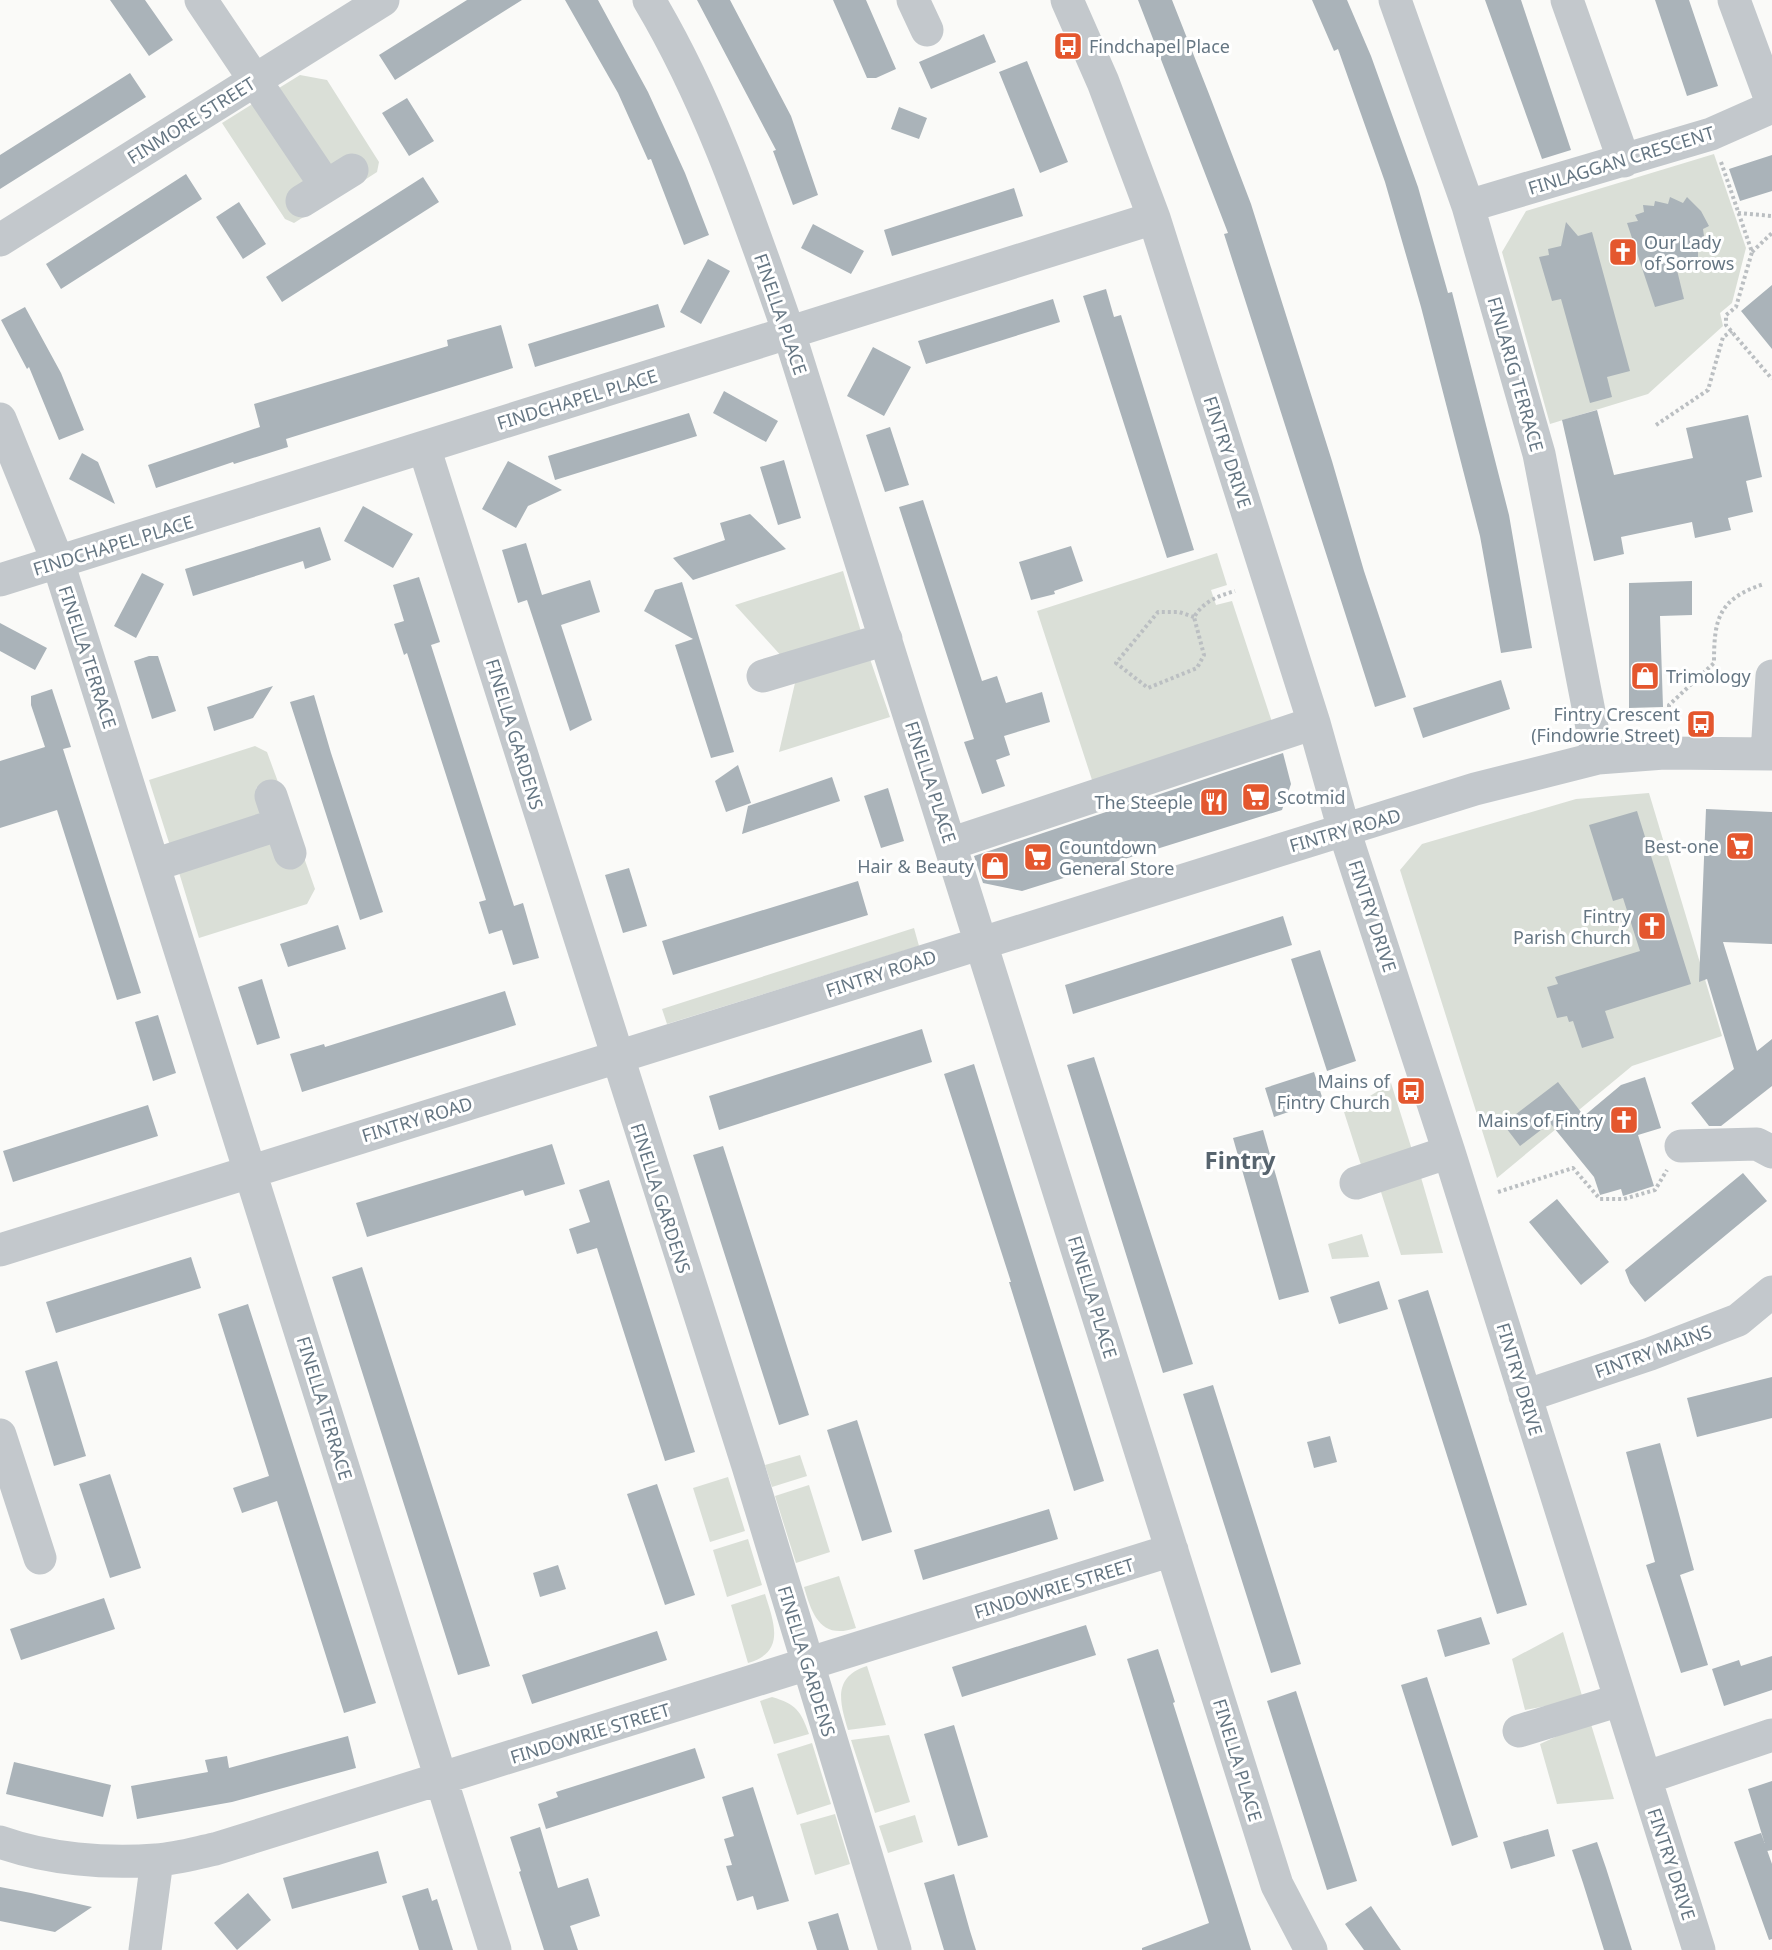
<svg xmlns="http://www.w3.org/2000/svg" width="1772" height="1950" viewBox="0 0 1772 1950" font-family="'Noto Sans',sans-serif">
	<rect width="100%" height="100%" fill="#fafaf8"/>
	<path fill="#dadfd7" d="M300,75L327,80L379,162L377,172L360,183L331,171L279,88Z
		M254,103L309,175L310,213L294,223L285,219L222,123Z
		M1714,154L1746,248L1732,303L1720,313L1723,326L1648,394L1550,424L1502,252L1526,211Z
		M1217,553L1227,585L1211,590L1216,605L1232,601L1273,725L1093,783L1037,611Z
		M843,571L862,635L784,659L735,605Z
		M870,659L890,717L779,752L795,683Z
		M255,746L267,752L278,782L256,788L263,812L172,852L149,780Z
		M1649,793L1722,1036L1632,1066L1497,1178L1400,870L1422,844L1576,799Z
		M253,841L301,849L315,889L307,904L199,938L177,866Z
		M914,928L919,946L667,1024L662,1009Z
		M1391,1083L1413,1153L1362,1168L1344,1112Z
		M1420,1174L1443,1253L1401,1255L1380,1189Z
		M1362,1234L1369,1257L1332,1259L1328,1244Z
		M800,1455L807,1476L772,1487L765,1465Z
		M728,1477L745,1531L710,1542L693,1488Z
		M809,1485L830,1552L796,1563L775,1496Z
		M748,1539L762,1585L727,1597L713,1550Z
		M839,1576L856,1628C821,1640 812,1615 804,1587Z
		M765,1594C774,1623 786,1652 748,1663L731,1605Z
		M1563,1632L1583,1699L1525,1710L1512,1659Z
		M867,1666L886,1725L848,1730C840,1703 832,1677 867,1666Z
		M772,1697C796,1704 801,1711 809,1734L774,1744L760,1701Z
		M1590,1721L1614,1799L1557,1804L1540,1744Z
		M889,1735L910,1802L875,1813L851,1740Z
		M812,1743L831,1804L797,1815L777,1754Z
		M835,1814L850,1864L815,1875L800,1824Z
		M915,1815L923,1842L888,1853L879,1826Z"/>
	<path fill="#aab3b9" d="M110,0H145L173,40L149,56Z
		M467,0H522L395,80L379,55Z
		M565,0H598L648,92L685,173L709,235L684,245L651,159L648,160L618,93Z
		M697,0H730L791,116L818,195L793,205L773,151L776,150Z
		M833,0H866L896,69L876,78H867Z
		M1138,0H1172L1209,94L1251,204L1332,461L1364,571L1406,697L1375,707L1224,234L1228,233Z
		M1312,0H1347L1371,56L1418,187L1448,293L1452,292L1509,515L1532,648L1501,653L1480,536L1421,307L1385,182L1338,49L1334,51Z
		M1485,0H1521L1571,150L1542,159Z
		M1655,0H1689L1718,86L1687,96Z
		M984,34L996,62L931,89L919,62Z
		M1027,61L1068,162L1040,173L999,72Z
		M130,73L146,97L0,189V155Z
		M407,98L434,141L409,156L382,113Z
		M899,107L927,118L919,139L891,129Z
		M1772,155V191L1740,201L1729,169Z
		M186,174L202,199L61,289L46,264Z
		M423,177L439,202L282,302L266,277Z
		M1014,188L1023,216L892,256L884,230Z
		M1670,197L1683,203L1687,197L1701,211L1709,226L1703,229L1705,243L1698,244V257H1691L1688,267L1677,270L1684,299L1655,307L1627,223L1638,221L1635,215L1644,212L1643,205L1654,206L1655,201L1668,204Z
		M239,202L266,244L243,259L216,217Z
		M1566,222L1578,236L1592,232L1630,371L1607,377L1612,397L1590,403L1561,299L1552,301L1539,257L1549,255L1548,249L1561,246Z
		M813,224L864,251L851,274L801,248Z
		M708,259L730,271L701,324L680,312Z
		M1772,285V349L1741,311Z
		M1106,289L1114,317L1121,315L1194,550L1167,558L1083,296Z
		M1053,299L1060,322L926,364L918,341Z
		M658,304L665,327L535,367L528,344Z
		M25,307L61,373L84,430L59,440L29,367L27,369L1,320Z
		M501,325L513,368L286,439L288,447L234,464L233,462L156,488L148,465L260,427L254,404L448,346L447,340Z
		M873,347L911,367L884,416L847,396Z
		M724,391L778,421L766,442L713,413Z
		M1597,410L1614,475L1693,458L1686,428L1748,415L1762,477L1746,481L1753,512L1728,518L1731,530L1695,538L1692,522L1621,537L1624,554L1594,561L1562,420Z
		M689,413L697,436L555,480L548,456Z
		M890,427L909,485L885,492L866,435Z
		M82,453L98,462L115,504L69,479Z
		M784,460L801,518L778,525L760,467Z
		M508,461L562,490L528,506L516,528L482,509Z
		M923,500L982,681L997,676L1006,703L1042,692L1050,722L1004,736L1010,755L996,760L1005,786L982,794L964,742L974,739L899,507Z
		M363,506L413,534L393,568L344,541Z
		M750,514L786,549L693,580L673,558L725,540L720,523Z
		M320,527L331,560L305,569L303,561L193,596L185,569Z
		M526,543L542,595L590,580L600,612L561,625L592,720L570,731L527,600L518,603L502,550Z
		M1071,546L1083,581L1054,591L1055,594L1031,600L1019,562Z
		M142,573L164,584L136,638L114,626Z
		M419,577L440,642L431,645L514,906L523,903L539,958L513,965L502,930L489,934L479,902L486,900L407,653L404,655L394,624L404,621L393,585Z
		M1692,581V615L1660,616L1663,707L1629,708V583Z
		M682,582L734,752L711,758L675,645L693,639L644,611L655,590Z
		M0,623L47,648L35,670L0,651Z
		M149,656H158L176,711L152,719L134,661Z
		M1501,680L1510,709L1423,738L1413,708Z
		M273,686L253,718L214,731L207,707Z
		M52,689L71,747L63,749L141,993L117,1000L57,810L0,828V761L45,747L31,705V696Z
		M314,695L331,753L383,912L360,920L290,702Z
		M1283,753L1291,784L1282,810L1022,891L983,883L974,856Z
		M738,765L751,803L726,812L715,781Z
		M832,777L840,801L742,834L748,806Z
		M888,788L904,841L881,848L864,796Z
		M1706,809L1772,812V944L1723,942L1757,1051L1772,1039V1086L1721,1126H1709L1691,1103L1734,1069L1707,979L1699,982Z
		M1637,811L1691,984L1605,1011L1614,1038L1582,1048L1573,1021L1569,1022L1567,1016L1557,1018L1547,987L1558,984L1555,977L1640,951L1623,898L1613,901L1589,825Z
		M629,868L647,926L623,933L605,875Z
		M858,881L868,915L673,975L662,941Z
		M1283,916L1292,945L1073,1014L1065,985Z
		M338,925L346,949L288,967L280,944Z
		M1320,950L1356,1061L1327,1071L1291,959Z
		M262,979L280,1038L257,1045L238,987Z
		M505,991L516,1025L302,1092L290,1054L324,1044L325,1047Z
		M158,1015L176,1073L153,1081L135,1022Z
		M922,1029L932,1062L719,1130L709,1096Z
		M1094,1057L1193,1364L1163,1373L1067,1065Z
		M974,1064L1104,1481L1074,1491L1009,1282H1011L944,1074Z
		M1314,1072L1323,1100L1274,1117L1265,1088Z
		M1645,1077L1661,1128L1638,1135L1654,1186L1623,1196L1621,1189L1600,1195L1594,1177L1550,1123L1520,1146L1503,1124L1558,1082L1584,1116L1621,1085Z
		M148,1105L158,1136L13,1182L3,1151Z
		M1263,1130L1309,1292L1279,1300L1233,1138Z
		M552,1144L565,1184L525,1196L523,1190L367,1237L356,1203Z
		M723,1146L809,1415L779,1425L693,1155Z
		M1743,1173L1767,1201L1645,1302L1630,1283L1625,1270Z
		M609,1180L695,1452L665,1461L597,1248L577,1254L569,1229L590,1222L579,1190Z
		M1557,1199L1609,1262L1581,1285L1529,1222Z
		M191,1257L201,1288L56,1333L46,1302Z
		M362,1267L490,1666L458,1675L332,1277Z
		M1379,1281L1388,1309L1339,1324L1330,1297Z
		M1428,1290L1527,1605L1497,1614L1398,1300Z
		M248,1304L376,1703L344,1713L277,1501L242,1513L233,1488L269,1476L218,1314Z
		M57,1361L86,1456L54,1466L25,1371Z
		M1772,1377V1418L1697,1437L1687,1398Z
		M1213,1385L1301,1664L1271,1673L1183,1394Z
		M857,1420L892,1532L862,1541L827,1430Z
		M1330,1436L1337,1462L1314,1468L1307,1442Z
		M1660,1443L1694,1570L1680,1575L1708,1665L1681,1673L1646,1565L1655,1562L1626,1452Z
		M110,1474L141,1568L110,1578L79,1484Z
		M657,1484L695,1595L665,1605L627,1494Z
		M1049,1509L1058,1539L923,1580L914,1550Z
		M558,1565L566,1589L540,1597L533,1573Z
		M104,1598L115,1629L21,1660L10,1629Z
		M1481,1617L1490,1644L1445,1657L1437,1630Z
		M1086,1625L1096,1655L962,1697L952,1667Z
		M657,1631L667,1660L532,1704L522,1675Z
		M1158,1649L1175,1702L1173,1703L1251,1950H1142V1948L1209,1923L1127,1659Z
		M1772,1656V1690L1724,1706L1712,1669L1739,1660L1741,1666Z
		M1427,1677L1478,1837L1452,1846L1401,1685Z
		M1296,1691L1357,1881L1327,1890L1267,1701Z
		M954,1725L988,1837L958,1846L924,1734Z
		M348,1736L356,1768L232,1802L137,1819L131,1786L208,1772L205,1760L227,1756L229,1768Z
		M695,1748L705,1778L546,1829L538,1804L558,1797L556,1792Z
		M14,1762L111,1785L103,1817L6,1794Z
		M1772,1781V1850L1767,1851L1748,1789Z
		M753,1787L789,1901L757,1910L753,1896L737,1901L726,1866L732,1865L724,1839L734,1836L722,1797Z
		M540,1827L558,1888L588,1878L600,1916L570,1926L578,1950H544L519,1872L521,1871L510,1837Z
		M1548,1829L1555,1856L1511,1869L1503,1842Z
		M1761,1833L1772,1864V1939L1769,1940L1734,1842Z
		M1597,1842L1606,1868L1632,1950H1604L1583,1883L1572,1850Z
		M378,1851L387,1883L292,1909L283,1878Z
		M954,1874L970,1931L976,1950H944L941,1940L924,1883Z
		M0,1887L31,1893L92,1907L55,1932L0,1921Z
		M428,1888L432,1901L437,1899L453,1950H419L402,1896Z
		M248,1893L271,1920L237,1950L214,1923Z
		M1371,1906L1387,1930L1401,1950H1364L1345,1924Z
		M838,1913L849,1950H817L808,1922Z"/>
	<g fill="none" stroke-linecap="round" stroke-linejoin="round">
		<path stroke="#bbbfc2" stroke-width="4" stroke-dasharray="3 3" stroke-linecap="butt" d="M1721,162L1752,252L1736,307L1726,315V325L1772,379
			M1738,213L1772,216
			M1752,252L1772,233
			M1656,425L1708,390L1723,337L1732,331
			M1194,617L1179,612H1158L1116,663L1148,688L1197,668L1204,655L1194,617C1204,601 1218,596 1235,591
			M1669,719V705L1714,663C1714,619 1718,599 1764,584
			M1498,1192L1573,1168L1600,1199H1624L1655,1190L1667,1170"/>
		<path stroke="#c3c8cc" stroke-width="33" d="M201,0L326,186
			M649,0C711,104 749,219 789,333L1277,1885L1311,1950
			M913,0L927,30
			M1067,0L1103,82L1154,218L1314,723L1344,830L1449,1152L1699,1950
			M1395,0L1468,206L1539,454L1598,758
			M1567,0L1624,161
			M1734,0L1772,103
			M302,201L352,170
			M1468,206L1711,134L1772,107
			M0,240L383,0
			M0,419L58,562L495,1950
			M424,447L748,1466L895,1950
			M0,580L1154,218
			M763,676L886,639
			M1767,753L1772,676
			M271,796L290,853
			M950,844L1314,723
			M154,865L280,824
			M1681,1146L1757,1144L1772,1152
			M1356,1183L1449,1152
			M0,1250L1475,789L1598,758L1664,753L1772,754
			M1525,1396L1650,1354L1738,1320L1772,1292
			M0,1435L40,1558
			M1519,1731L1620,1700
			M1645,1778L1772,1735
			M0,1842C48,1859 105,1864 156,1860C176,1859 196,1853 215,1849L1172,1550
			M145,1950L157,1860"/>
	</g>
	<defs>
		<g id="bus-square" transform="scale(1.5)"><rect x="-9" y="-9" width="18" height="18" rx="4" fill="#e4572e" stroke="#fff"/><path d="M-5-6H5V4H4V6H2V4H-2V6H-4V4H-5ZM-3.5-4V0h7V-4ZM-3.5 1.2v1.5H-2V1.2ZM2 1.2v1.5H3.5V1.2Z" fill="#fff"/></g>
		<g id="church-square" transform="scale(1.5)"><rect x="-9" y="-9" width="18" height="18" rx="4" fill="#e4572e" stroke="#fff"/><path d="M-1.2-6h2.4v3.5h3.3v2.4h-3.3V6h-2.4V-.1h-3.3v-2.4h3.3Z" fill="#fff"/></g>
		<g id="shop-square" transform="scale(1.5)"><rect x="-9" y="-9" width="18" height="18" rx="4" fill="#e4572e" stroke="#fff"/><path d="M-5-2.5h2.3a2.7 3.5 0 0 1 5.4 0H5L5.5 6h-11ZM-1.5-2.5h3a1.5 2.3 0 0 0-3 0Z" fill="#fff"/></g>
		<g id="supermarket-square" transform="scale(1.5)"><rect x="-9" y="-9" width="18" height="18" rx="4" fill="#e4572e" stroke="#fff"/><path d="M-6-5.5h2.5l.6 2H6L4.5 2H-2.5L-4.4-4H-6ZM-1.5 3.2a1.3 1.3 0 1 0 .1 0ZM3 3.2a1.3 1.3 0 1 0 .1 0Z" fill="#fff"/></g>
		<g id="restaurant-square" transform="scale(1.5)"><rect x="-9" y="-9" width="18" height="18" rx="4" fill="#e4572e" stroke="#fff"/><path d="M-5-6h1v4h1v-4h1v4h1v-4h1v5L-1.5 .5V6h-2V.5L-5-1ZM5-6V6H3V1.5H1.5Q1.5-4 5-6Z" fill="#fff"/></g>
	</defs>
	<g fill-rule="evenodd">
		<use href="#bus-square" x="1068" y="46"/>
		<use href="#church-square" x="1623" y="252"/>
		<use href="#shop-square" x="1645" y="676"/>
		<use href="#bus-square" x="1701" y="724"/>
		<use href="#supermarket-square" x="1256" y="797"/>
		<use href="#restaurant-square" x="1214" y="802"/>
		<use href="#supermarket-square" x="1740" y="846"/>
		<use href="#supermarket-square" x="1038" y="857"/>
		<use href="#shop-square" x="995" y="866"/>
		<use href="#church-square" x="1652" y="926"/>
		<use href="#bus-square" x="1411" y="1091"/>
		<use href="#church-square" x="1624" y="1120"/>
	</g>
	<g text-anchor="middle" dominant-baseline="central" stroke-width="6" stroke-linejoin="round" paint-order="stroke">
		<g font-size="18" fill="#657683" stroke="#fff" text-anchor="end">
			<text x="1089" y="46" text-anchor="start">Findchapel Place</text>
			<text x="1644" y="242" text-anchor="start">Our Lady<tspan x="1644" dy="21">of Sorrows</tspan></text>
			<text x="1666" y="676" text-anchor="start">Trimology</text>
			<text x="1680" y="714">Fintry Crescent<tspan x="1680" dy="21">(Findowrie Street)</tspan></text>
			<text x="1277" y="797" text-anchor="start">Scotmid</text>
			<text x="1193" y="802">The Steeple</text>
			<text x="1719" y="846">Best-one</text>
			<text x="1059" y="847" text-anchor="start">Countdown<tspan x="1059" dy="21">General Store</tspan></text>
			<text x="974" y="866">Hair &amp; Beauty</text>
			<text x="1631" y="916">Fintry<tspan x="1631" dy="21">Parish Church</tspan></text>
			<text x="1390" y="1081">Mains of<tspan x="1390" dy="21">Fintry Church</tspan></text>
			<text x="1603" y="1120">Mains of Fintry</text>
		</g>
		<g font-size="18" fill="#657683" stroke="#fff">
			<text transform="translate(191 120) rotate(-32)">FINMORE STREET</text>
			<text transform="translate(1621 160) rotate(-17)">FINLAGGAN CRESCENT</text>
			<text transform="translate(781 314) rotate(71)">FINELLA PLACE</text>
			<text transform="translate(1516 374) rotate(74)">FINLARIG TERRACE</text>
			<text transform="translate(577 399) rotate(-17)">FINDCHAPEL PLACE</text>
			<text transform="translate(1228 452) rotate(72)">FINTRY DRIVE</text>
			<text transform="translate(113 545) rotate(-17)">FINDCHAPEL PLACE</text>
			<text transform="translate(88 657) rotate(72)">FINELLA TERRACE</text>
			<text transform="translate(515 734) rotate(73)">FINELLA GARDENS</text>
			<text transform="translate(931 782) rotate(72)">FINELLA PLACE</text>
			<text transform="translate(1345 830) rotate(-16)">FINTRY ROAD</text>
			<text transform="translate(1373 916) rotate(72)">FINTRY DRIVE</text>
			<text transform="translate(881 973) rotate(-18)">FINTRY ROAD</text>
			<text transform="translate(417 1119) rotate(-17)">FINTRY ROAD</text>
			<text transform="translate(661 1198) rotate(72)">FINELLA GARDENS</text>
			<text transform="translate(1093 1297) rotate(73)">FINELLA PLACE</text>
			<text transform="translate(1653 1351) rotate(-20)">FINTRY MAINS</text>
			<text transform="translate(1520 1379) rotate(73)">FINTRY DRIVE</text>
			<text transform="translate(325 1408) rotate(73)">FINELLA TERRACE</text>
			<text transform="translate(1054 1588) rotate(-17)">FINDOWRIE STREET</text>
			<text transform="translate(807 1661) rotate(73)">FINELLA GARDENS</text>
			<text transform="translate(590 1733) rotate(-17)">FINDOWRIE STREET</text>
			<text transform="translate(1238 1760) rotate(73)">FINELLA PLACE</text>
			<text transform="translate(1672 1864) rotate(72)">FINTRY DRIVE</text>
		</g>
		<g font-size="24" font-weight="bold" fill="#57646e" stroke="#fff">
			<text x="1240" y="1159">Fintry</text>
		</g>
	</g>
</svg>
